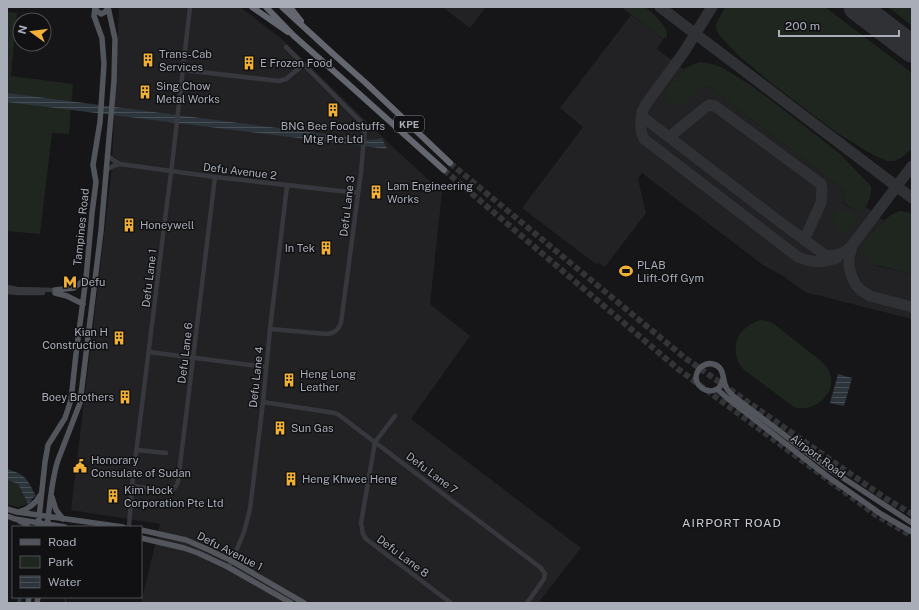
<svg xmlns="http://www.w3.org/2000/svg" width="919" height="610" viewBox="0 0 919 610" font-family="'Public Sans',sans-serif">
	<defs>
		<pattern id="water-rules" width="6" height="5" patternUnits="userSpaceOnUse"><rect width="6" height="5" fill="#2c353c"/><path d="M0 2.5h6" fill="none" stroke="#485056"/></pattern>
	</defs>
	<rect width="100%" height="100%" fill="#161618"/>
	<path fill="#222225" d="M119,7H240L283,40L396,150L442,192L430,304L470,336L411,419L581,548L538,603H141L160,524L71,510L111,177L114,121Z
		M442,7H486L470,28Z
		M631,15L663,39L657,49L685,70L681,73L679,76L678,80L674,81L687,102L698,90L704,86L711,88L845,191L843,201L844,204L860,213L863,212L866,207L884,221L873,231L863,245L862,249L864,255L867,260L877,266L912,274V319L805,292L783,276L763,265L642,173L638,179L646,213L605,267L598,263L596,264L522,208L583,127L560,108Z"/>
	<path fill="#1e261f" d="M621,7C628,7 636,6 643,7C650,8 665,25 667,32C667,35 667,36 666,38L663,39Z
		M725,7H825L912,73V149L901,158L894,161H888L875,156L837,133L771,83L737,54L719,35L716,28V24Z
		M888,7H912V26Z
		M7,12L17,13L11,76L73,84L69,134L52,133L40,234L7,231Z
		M701,62L712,64L723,68L752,86L789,114L839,153L871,186C872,196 868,204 863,212L860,213L844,203L843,201L845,191L711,88L704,86C696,91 691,101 683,104C667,111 657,86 678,80C678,78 679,75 680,73C684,68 695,63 701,62Z
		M837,209C844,209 852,213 857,218V224C853,227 848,233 843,233C832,234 831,216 837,209Z
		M900,211L907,212L912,214V274L872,264C867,260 862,255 862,248C862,241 885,219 891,215C894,213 897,212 900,211Z
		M760,320L767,321L774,324L821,361C824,364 827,367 829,371C839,392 815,414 794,407L743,369C732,356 733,336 748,326C752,323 756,322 760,320Z
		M7,480L18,484L28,504L17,507L7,504Z"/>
	<path fill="url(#water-rules)" d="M7,93L370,140L377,139L382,138L387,149L7,102Z
		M838,374L852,378L844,406L830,403Z
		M7,469C27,475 26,478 36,496L31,499L32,501L28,504L18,484L7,480Z"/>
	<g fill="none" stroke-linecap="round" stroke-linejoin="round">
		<path stroke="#2c353c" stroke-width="1" d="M65,597L66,603"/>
		<path stroke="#2c353c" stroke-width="4" d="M19,603L20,597"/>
		<path stroke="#303135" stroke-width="11" d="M660,7L912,198
			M712,7L684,52L646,104L642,112L644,118L776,219L825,255C836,257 844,254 852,246
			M642,112C641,123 639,129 644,139L798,257C813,263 821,263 837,258
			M669,137L706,107L709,105L715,106L821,184L822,189L821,203L804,240
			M852,246L849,258V267L852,277L856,285L862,291L870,296L912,307
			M847,252L912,166"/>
		<path stroke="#303135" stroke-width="27" d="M857,7L912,49"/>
		<path stroke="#333438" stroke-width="6" stroke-dasharray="6 3" stroke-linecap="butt" d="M450,163L685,358L885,498L912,514
			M444,170L678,369L876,515L912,536"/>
		<path stroke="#37383d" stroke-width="4.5" d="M183,70L279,81L286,79L303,65
			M107,155L113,160L120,164L215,177L358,193
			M106,170L113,166L120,164
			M7,287L17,289L55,290
			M7,292L19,293H43
			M270,329L327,334C335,333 338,330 341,323L361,172L365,126L286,47
			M149,352L266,367
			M263,402L335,413L339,415L541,568L545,574L544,579L527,603
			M395,416L375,442L361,523L363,534L366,539L451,603
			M137,450L166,453
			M132,486L168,491C174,490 176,487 178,482L215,177
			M129,527L132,486L164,227L172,165L190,7
			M228,567L232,561L244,532L250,509L263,402L270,329L287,186"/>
		<path stroke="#53555c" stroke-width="5.5" d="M95,8L98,12L101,14L105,12L108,8
			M55,290L74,288L86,278
			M55,293L67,296L83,304
			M723,379C722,381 722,383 721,385C714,396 697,390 696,378C696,373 698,370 701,367C705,364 709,363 713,364C725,367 722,379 726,387C729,394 736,398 741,402L828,468L912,523
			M717,389L727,398L827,476L881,514L912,532
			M52,497L56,510L63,519
			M7,509L17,512L123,527
			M19,512C29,509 36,503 41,494
			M7,516L15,519L65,527
			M19,521L24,523L28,527
			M38,527L45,462L48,445L65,418L71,400L76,354L86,278L92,213L96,182L93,165L100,122L104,64L102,38L94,16L95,7
			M47,527C50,504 51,482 58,460L80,403L101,231L114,81L115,39L108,7
			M141,530L186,540L209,550L232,561L304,603
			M141,538L184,548L198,553L228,567L291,603
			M28,603L29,597
			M37,603L38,597"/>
		<path stroke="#63666e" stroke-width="6" d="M252,7L288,32
			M266,7L294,36L346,82L444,170
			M282,7L331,52L368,85L450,163
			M290,7L301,21"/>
	</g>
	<defs>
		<g id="building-bare" transform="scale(1.08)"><path d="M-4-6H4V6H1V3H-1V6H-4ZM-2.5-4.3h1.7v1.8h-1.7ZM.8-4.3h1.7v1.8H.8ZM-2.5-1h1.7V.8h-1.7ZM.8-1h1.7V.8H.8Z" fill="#f2b134" stroke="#111113" stroke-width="2.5" paint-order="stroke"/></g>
		<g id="stadium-bare" transform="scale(1.08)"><path d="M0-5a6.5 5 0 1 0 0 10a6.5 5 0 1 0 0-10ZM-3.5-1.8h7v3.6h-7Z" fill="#f2b134" stroke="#111113" stroke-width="2.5" paint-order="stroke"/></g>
		<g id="metro-bare" transform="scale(1.08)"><path d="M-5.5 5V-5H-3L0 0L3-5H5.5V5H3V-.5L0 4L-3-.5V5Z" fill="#f2b134" stroke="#111113" stroke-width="2.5" paint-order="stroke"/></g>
		<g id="civic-bare" transform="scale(1.08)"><path d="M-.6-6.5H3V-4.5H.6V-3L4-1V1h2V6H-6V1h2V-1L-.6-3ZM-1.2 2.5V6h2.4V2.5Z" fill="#f2b134" stroke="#111113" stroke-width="2.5" paint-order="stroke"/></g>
	</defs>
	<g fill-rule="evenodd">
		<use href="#building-bare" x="148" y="60"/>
		<use href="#building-bare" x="249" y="63"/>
		<use href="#building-bare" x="145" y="92"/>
		<use href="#building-bare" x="333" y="110"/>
		<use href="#building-bare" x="376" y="192"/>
		<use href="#building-bare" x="129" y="225"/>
		<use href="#building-bare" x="326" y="248"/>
		<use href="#stadium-bare" x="626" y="271"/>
		<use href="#metro-bare" x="70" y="282"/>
		<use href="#building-bare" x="119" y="338"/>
		<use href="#building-bare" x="289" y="380"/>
		<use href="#building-bare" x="125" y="397"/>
		<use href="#building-bare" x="280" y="428"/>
		<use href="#civic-bare" x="80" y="466"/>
		<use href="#building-bare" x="291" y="479"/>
		<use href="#building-bare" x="113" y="496"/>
	</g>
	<g text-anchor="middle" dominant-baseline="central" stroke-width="3" stroke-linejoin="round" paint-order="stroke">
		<rect fill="#111113" stroke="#7b7e86" stroke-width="1" x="394" y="116" width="30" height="16" rx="3"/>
		<g font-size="10" font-weight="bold" fill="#a8adb8">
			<text x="409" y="124">KPE</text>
		</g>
		<g font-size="11" fill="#a8adb8" stroke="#111113" text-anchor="start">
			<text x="159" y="54">Trans-Cab<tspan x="159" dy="13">Services</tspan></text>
			<text x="260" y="63">E Frozen Food</text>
			<text x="156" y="86">Sing Chow<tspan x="156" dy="13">Metal Works</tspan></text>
			<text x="333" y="126" text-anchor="middle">BNG Bee Foodstuffs<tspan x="333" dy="13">Mtg Pte Ltd</tspan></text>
			<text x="387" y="186">Lam Engineering<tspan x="387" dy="13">Works</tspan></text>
			<text x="140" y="225">Honeywell</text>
			<text x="315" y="248" text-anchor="end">In Tek</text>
			<text x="637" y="265">PLAB<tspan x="637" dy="13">LIift-Off Gym</tspan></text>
			<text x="81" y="282">Defu</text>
			<text x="108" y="332" text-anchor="end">Kian H<tspan x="108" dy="13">Construction</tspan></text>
			<text x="300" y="374">Heng Long<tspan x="300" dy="13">Leather</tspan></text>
			<text x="114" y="397" text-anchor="end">Boey Brothers</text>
			<text x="291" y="428">Sun Gas</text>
			<text x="91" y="460">Honorary<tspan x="91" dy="13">Consulate of Sudan</tspan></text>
			<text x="302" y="479">Heng Khwee Heng</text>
			<text x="124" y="490">Kim Hock<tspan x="124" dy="13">Corporation Pte Ltd</tspan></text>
		</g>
		<g font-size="11" fill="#a8adb8" stroke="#111113">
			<text transform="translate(240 171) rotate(7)">Defu Avenue 2</text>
			<text transform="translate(347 206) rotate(-83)">Defu Lane 3</text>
			<text transform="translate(81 227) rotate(-84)">Tampines Road</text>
			<text transform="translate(149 278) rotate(-83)">Defu Lane 1</text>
			<text transform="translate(185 353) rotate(-83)">Defu Lane 6</text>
			<text transform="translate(256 377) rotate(-84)">Defu Lane 4</text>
			<text transform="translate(818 456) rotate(37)">Airport Road</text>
			<text transform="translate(432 473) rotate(37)">Defu Lane 7</text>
			<text transform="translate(230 551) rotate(27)">Defu Avenue 1</text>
			<text transform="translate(403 556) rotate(37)">Defu Lane 8</text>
		</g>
		<g font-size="12" letter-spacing="1" fill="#c9ccd4" stroke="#111113">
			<text x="732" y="523">AIRPORT ROAD</text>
		</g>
	</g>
	<rect width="919" height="610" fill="none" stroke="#a8adb8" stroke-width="16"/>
	<rect x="12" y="526" width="130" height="72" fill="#111113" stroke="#4d4f55"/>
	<rect x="20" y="539" width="20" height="6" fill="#53555c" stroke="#4d4f55"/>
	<text x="48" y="546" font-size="12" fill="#a8adb8">Road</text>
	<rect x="20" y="556" width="20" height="12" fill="#1e261f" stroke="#4d4f55"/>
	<text x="48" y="566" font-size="12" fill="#a8adb8">Park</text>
	<rect x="20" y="576" width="20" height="12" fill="url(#water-rules)" stroke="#4d4f55"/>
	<text x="48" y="586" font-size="12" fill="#a8adb8">Water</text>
	<g transform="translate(32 32) rotate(284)"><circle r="19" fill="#111113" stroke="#4d4f55"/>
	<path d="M0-3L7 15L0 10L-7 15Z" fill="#f2b134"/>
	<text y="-6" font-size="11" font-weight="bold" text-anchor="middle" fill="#a8adb8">N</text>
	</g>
	<path d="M779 30v6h120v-6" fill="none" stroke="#a8adb8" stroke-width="2"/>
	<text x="785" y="30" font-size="12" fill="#a8adb8" stroke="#111113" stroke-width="3" paint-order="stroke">200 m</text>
</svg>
